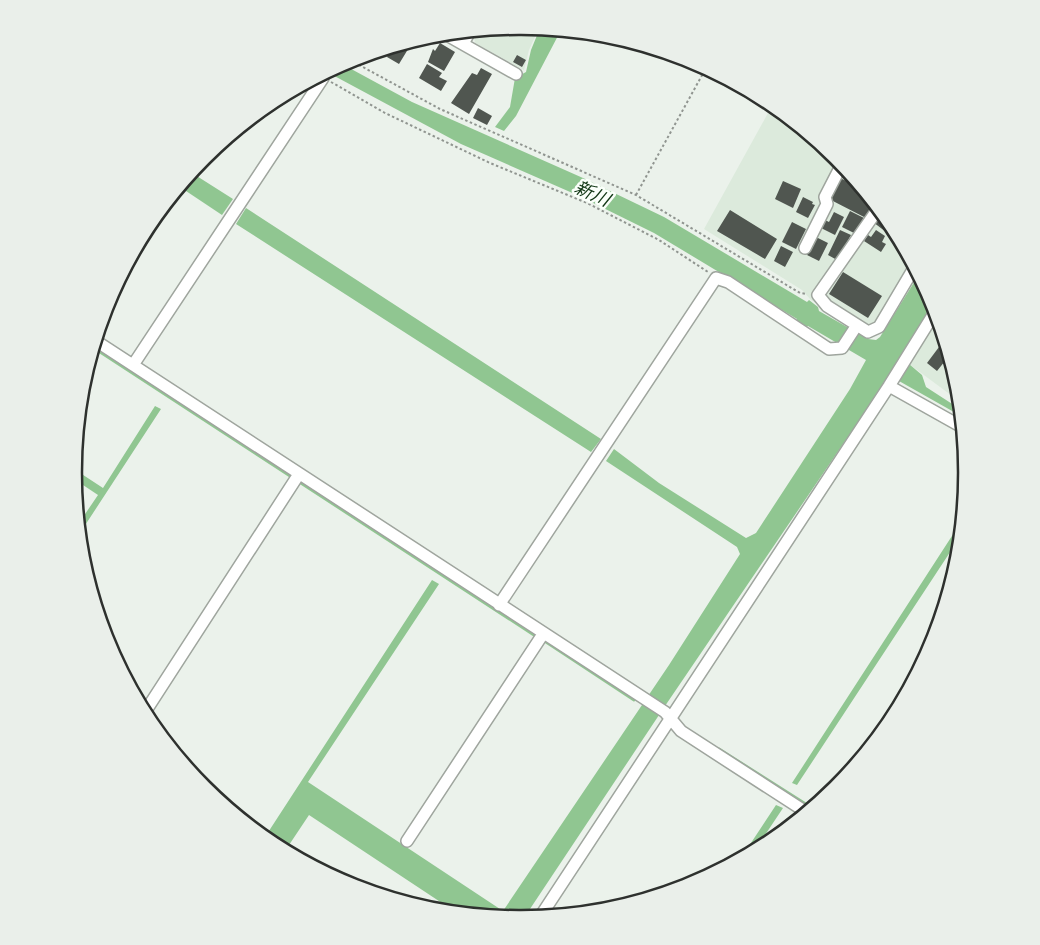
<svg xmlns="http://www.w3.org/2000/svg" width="1040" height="945" viewBox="0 0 1040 945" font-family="Spectral,'Noto Sans JP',serif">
	<rect width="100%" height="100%" fill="#ebf2eb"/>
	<path fill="#dceadc" d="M520,26L539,28L529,50L524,70L475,43L474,37L478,30Z
		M768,113L812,138L836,157L891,225L916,271L877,335H867L811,300L802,290L704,229Z
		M938,320L958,386L959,401L909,364Z"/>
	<path fill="#90c691" d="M540,28L561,30L516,116L504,131L495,127L510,107L515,78L526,72L531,50Z
		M342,64L412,102L583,178L664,217L807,302L809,300L818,307L819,311L868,339L876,340L880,337L918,276L933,305L873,400L665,706L524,918L457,913L309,815L285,851L265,837L432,580L439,584L308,782L503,911L669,665L740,554L737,547L606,461L614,449L659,483L746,538L756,533L850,389L866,360L808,326L805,328L796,323L797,319L654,233L577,195L461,144L327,72Z
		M192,173L233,199L222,215L180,187Z
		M246,208L601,439L591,452L236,224Z
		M909,364L922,375L926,387L960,409L961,416L899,381Z
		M155,406L161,409L80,533L79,523L98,495L74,479V469L103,488Z
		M961,522L960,537L797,785L792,783Z
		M776,805L783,808L755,850L741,858Z"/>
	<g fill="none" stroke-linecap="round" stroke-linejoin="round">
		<path stroke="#90c691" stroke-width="3" d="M94,348L537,637
			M543,640L634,700
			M719,749L812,808"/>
	</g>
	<path fill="#505650" d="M413,41L399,64L387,57L392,47Z
		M440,43L455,52L444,71L428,62L433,49L435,51Z
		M517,55L526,60L522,67L513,62Z
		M427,64L442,73L439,77L447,81L441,91L419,78Z
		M481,68L492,74L469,114L451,103L472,73L477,75Z
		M478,108L492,116L487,125L473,118Z
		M845,169L857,183L842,175Z
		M840,178L861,188L875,205L866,218L829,199Z
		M783,181L801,189L793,208L775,199Z
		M803,197L813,202L812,204L815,205L808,218L796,212Z
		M730,210L777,239L765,259L717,231Z
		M850,211L866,219L856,234L842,227Z
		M834,212L844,217L835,235L819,227L823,219L829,222Z
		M880,212L891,224L886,232L873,222Z
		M792,222L806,229L796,249L782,242Z
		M840,230L851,235L837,260L828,255Z
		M876,230L885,236L882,242L886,244L881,252L864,241L868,235L871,237Z
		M816,237L828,243L819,261L807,255Z
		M781,246L793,252L785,267L774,261Z
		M843,272L882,296L868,318L829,294Z
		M939,347L949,356L937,371L927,363Z"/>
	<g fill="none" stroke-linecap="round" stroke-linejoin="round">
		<g stroke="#9fa59e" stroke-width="14">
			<path id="street" d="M445,34L516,74
				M463,44L470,31
				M878,209L818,295L827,306L868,332L879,327L914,268
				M805,248L827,204L825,197L842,164
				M96,341L665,712L681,731L806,812
				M133,365L323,78
				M889,386L962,427
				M499,605L716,278L728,282L829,349L842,348L857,325
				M145,712L299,474
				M407,841L543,634
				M540,917L889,386L935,312"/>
		</g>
		<path stroke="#909590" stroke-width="2" stroke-dasharray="2.5 2.5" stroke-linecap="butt" d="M350,60L440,109L636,195L800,293L807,294
			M331,82L385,113L490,163L587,203L659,240L708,272
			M636,195L706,68"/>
		<use href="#street" stroke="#fff" stroke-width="11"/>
	</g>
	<g text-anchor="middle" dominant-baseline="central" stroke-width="5" stroke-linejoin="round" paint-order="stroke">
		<g font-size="18" font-style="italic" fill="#103614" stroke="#fafffa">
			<text transform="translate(592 194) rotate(25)">新川</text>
		</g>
	</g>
	<path d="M0 0H1040V945H0ZM519 35H521A437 437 0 0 1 958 472V473A437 437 0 0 1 521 910H519A437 437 0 0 1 82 473V472A437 437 0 0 1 519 35Z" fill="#eaefea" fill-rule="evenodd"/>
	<path fill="none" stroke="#2e312e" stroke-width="2.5" d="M519 35H521A437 437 0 0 1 958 472V473A437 437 0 0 1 521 910H519A437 437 0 0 1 82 473V472A437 437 0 0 1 519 35Z"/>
</svg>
